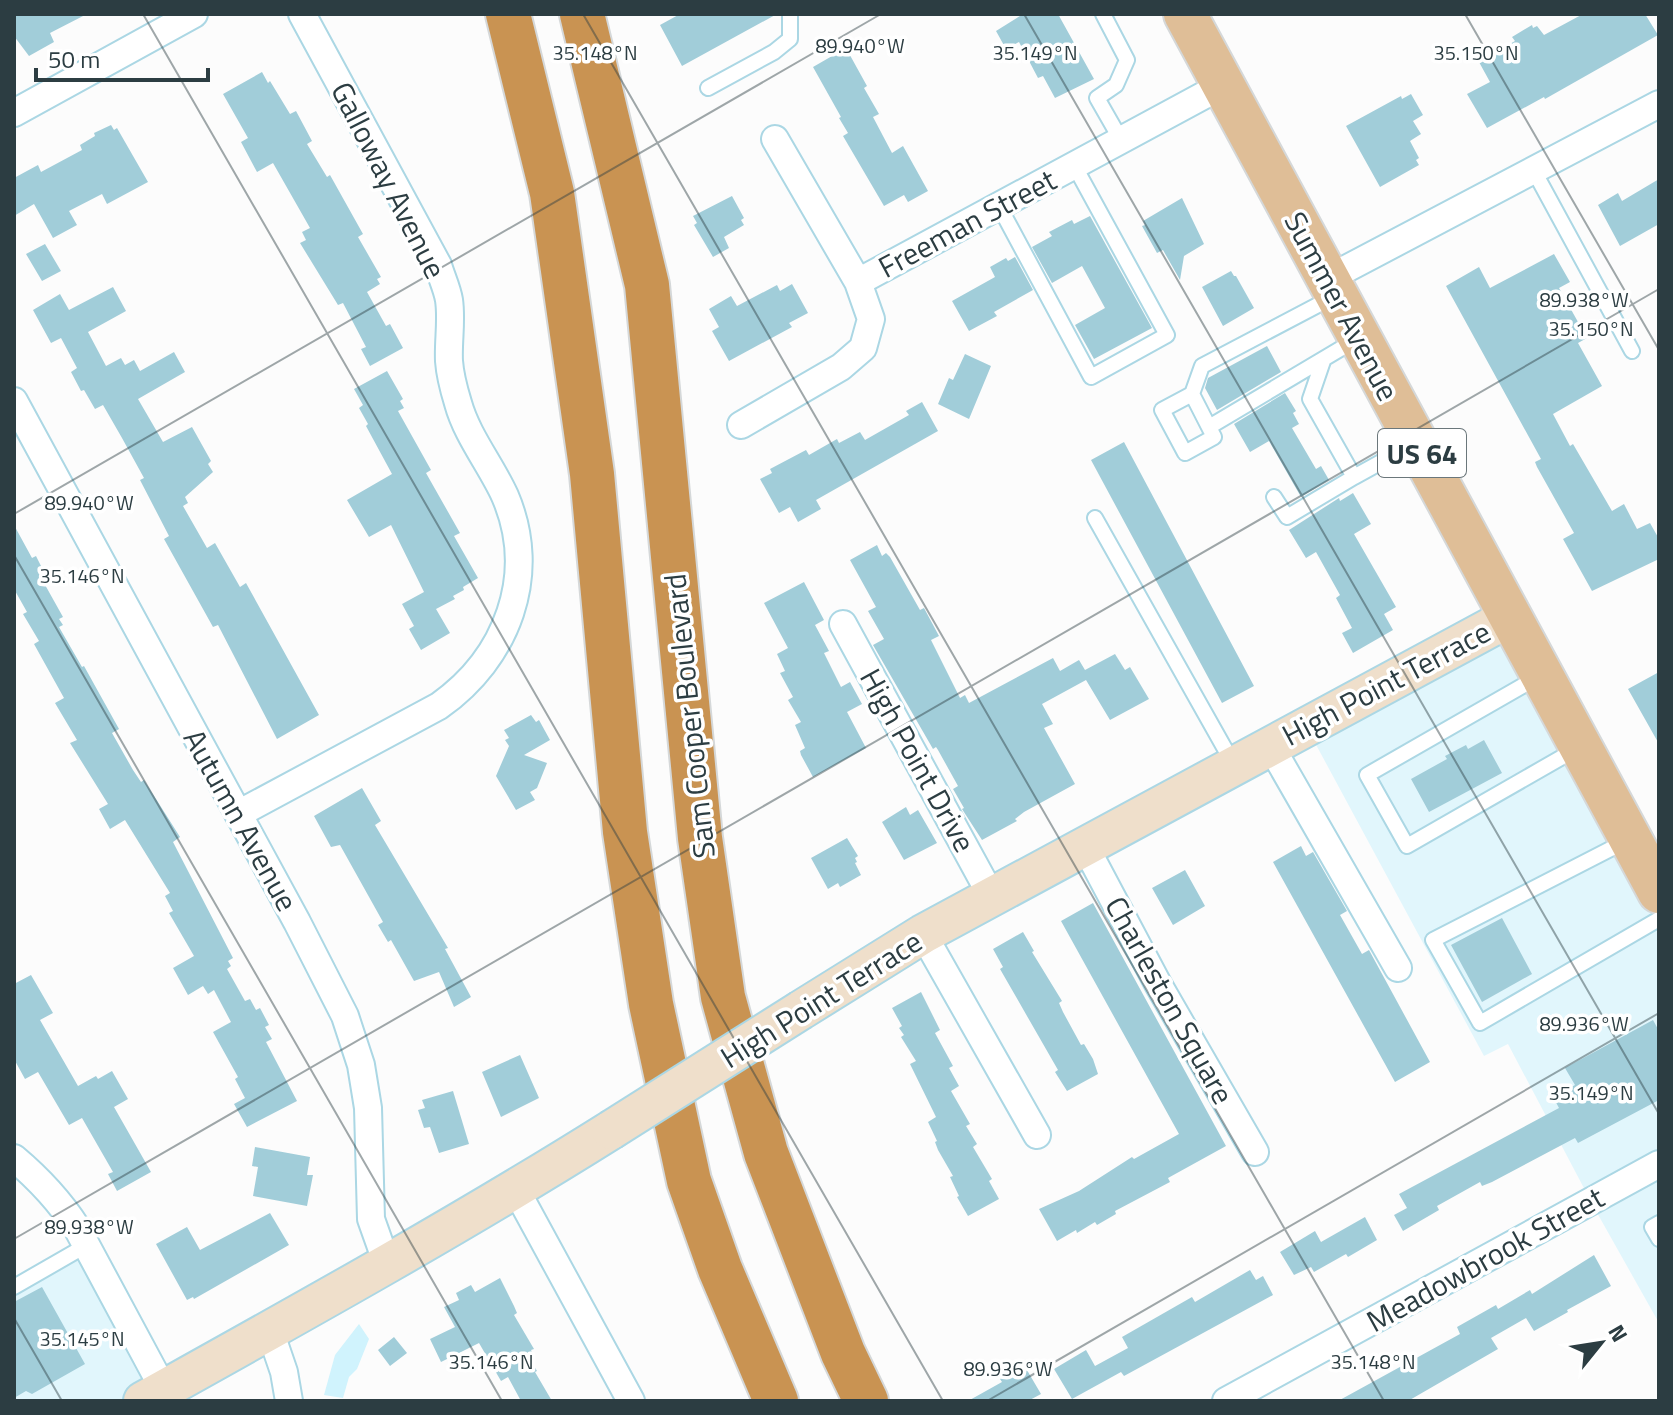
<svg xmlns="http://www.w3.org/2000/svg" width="1673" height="1415" viewBox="0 0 1673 1415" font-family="'Titillium Web',sans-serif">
	<rect width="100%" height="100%" fill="#fcfcfc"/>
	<path fill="#e1f6fc" d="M1510,617L1659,892V1323L1596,1211L1508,1044L1484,1056L1307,728Z
		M74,1246L148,1357L143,1401H14V1280Z"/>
	<path fill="#d0f3fd" d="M359,1324L369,1339L357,1369L349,1377L343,1398L324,1395L335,1355Z"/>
	<path fill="#a1cdd9" d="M14,14H87L50,33L54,42L29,56L14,36Z
		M680,14H777L682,66L660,25Z
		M1023,14H1058L1094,79L1055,98L1043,76L1038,78L1019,42L1006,49L996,31Z
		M1583,14H1645L1658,35L1545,99L1544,97L1487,128L1467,94L1490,82L1479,62L1515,41L1512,37L1532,25L1533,28L1537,26L1544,35Z
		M846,48L867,86L864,88L879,114L873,117L892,153L903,146L928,191L908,202L904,195L884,206L843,136L848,133L839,118L841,117L813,67Z
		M262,72L268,83L270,81L290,114L296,111L312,141L307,144L327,177L330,175L363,234L358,237L381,277L377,279L380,284L367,292L386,326L390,324L403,348L370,366L361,349L366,347L343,303L338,305L300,243L306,240L302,232L310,228L273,163L257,172L241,142L248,138L223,94Z
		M1411,94L1423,115L1413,121L1421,134L1410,141L1419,158L1416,160L1419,165L1380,187L1346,126L1401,96L1402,99Z
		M111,125L114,130L117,128L148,182L107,204L102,194L69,211L77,225L53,238L34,204L14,216V178L38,165L41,172L82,150L80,145L95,136L94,133Z
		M1659,179V224L1620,246L1598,205L1618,193L1622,201Z
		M732,196L744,218L741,220L744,225L724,237L729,248L713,257L694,225L697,223L693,216Z
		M1182,198L1204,244L1184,256L1180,280L1163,250L1157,253L1142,226L1145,225L1143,221Z
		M1090,216L1152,328L1094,359L1075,325L1105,308L1082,266L1052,283L1032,247L1052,236L1049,232L1072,220L1074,224Z
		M45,244L61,271L42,281L26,254Z
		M1554,254L1570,282L1559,288L1587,338L1578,343L1602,386L1553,414L1570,446L1573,444L1612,511L1624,504L1637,529L1650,523L1659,539V559L1592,591L1563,539L1574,533L1537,467L1535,462L1541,459L1446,286L1479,267L1490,288Z
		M1015,257L1033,290L994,312L997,316L969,331L952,301L995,277L990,267L1006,258L1008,261Z
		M1231,271L1234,276H1236L1254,308L1223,326L1202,287Z
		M792,284L808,313L789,323L792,327L729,361L712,331L719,327L709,309L731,296L737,306L777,285L780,291Z
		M113,287L126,311L88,332L106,366L121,358L125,365L134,360L140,371L174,352L185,372L138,399L163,442L192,427L211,461L208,464L213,472L185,497L188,503L183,506L207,548L215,543L240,587L246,583L319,715L277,739L218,625L213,627L164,539L169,536L140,480L144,478L122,438L103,405L95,409L84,390L81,391L71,372L77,368L61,338L51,343L33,310L60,294L69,310Z
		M1267,346L1281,372L1217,410L1205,388L1208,378Z
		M965,354L991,366L969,419L938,404L949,378L953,380Z
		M387,371L403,399L400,401L404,408L398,411L431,470L426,473L460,533L454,536L478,578L463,587L464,590L453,596L455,599L436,609L450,633L421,650L409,629L414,626L402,604L424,592L391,525L369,537L347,500L392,474L366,426L368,424L359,408L363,405L354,389Z
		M1285,393L1296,411L1293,413L1299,424L1292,428L1316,469L1321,466L1329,480L1301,497L1269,441L1250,452L1234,424Z
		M922,402L938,431L816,500L821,509L798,522L790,507L779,513L760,479L772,473L770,469L806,450L809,455L837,439L839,443L860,432L865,440L909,415L906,411Z
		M1124,442L1254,686L1222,703L1091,460Z
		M1353,493L1371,524L1354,534L1396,607L1384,614L1393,630L1353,653L1342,633L1352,628L1336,598L1340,595L1316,552L1306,558L1289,530L1339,498L1340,501Z
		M14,525L32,558L36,556L44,572L40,574L44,583L63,617L59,619L63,625L59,627L82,667L84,666L119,729L112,733L133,770L141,782L144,780L180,837L173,842L233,958L228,961L231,966L227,969L245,1001L250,999L256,1010L260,1008L269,1025L265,1027L272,1039L266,1042L297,1101L247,1127L234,1104L245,1098L235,1079L238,1077L213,1032L231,1022L214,990L208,994L203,986L188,995L173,968L194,956L169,913L173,911L165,896L170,893L125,820L110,829L99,809L108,804L70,743L77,740L55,703L64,698L34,644L39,641L23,614L27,612L14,589Z
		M877,545L882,556L886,553L890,557L920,610L924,608L939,636L931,640L960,698L965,695L969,703L1053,658L1060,671L1079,660L1085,670L1115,654L1125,670L1130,667L1149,699L1110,720L1086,680L1042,704L1053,724L1044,728L1075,784L1024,812L1015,819L1017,821L982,840L962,809L964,808L953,789L958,786L938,750L936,747L933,749L873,645L884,639L868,611L876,607L850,560Z
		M804,582L824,620L815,625L829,651L824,653L841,687L850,682L862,704L847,712L866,748L813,777L801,755L800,751L805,748L795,725L801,722L788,700L793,697L780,673L785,671L777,654L788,648L764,603Z
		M1659,672V744L1628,689Z
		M531,715L536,722L539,720L550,740L524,755L547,763L537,788L530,792L535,800L516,810L496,776L509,746L505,740L509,738L504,730Z
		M1484,740L1502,773L1429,812L1411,779L1447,759L1445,756L1466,745L1468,749Z
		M362,788L381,821L375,825L448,948L445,949L471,997L454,1007L439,972L414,981L391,940L388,942L378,925L383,922L340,845L331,847L314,816Z
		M906,807L910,815L918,810L937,843L904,860L882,822Z
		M847,838L858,856L855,858L857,862L855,863L861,875L840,887L838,883L828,889L811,858Z
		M1301,846L1306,856L1313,852L1347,911L1340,915L1362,954L1369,950L1430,1062L1395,1082L1273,862Z
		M1185,870L1205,906L1173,925L1152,888Z
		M1093,903L1226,1146L1168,1178L1170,1182L1115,1211L1116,1214L1097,1225L1095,1222L1077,1233L1076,1230L1057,1241L1039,1209L1079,1191L1132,1157L1134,1159L1179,1134L1061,921Z
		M1502,918L1532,974L1482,1002L1451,945Z
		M1023,932L1034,951L1032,952L1062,1001L1059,1003L1063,1012L1081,1045L1084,1044L1093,1059L1098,1074L1067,1091L1055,1072L1058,1070L1000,969L1003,967L993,949Z
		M31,975L53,1013L40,1020L78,1086L96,1076L98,1079L112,1071L128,1099L114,1107L151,1172L117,1191L108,1174L113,1172L82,1118L69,1125L38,1072L25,1079L14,1059V984Z
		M921,992L940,1030L935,1033L953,1066L949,1068L959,1086L951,1091L970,1124L966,1126L977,1144L973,1147L992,1179L989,1181L999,1199L968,1216L957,1197L959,1196L950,1177L953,1176L938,1150L935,1142L937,1141L928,1122L936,1117L910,1064L916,1061L901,1037L904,1035L899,1028L902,1026L892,1008Z
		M1653,1020L1659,1031V1100L1578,1143L1575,1138L1492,1182L1482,1186L1480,1182L1437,1206L1439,1210L1403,1231L1394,1215L1407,1208L1399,1194L1559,1108L1553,1097L1575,1085L1565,1068Z
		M520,1055L539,1098L501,1117L482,1072Z
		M453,1091L469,1144L439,1153L430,1127L424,1128L418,1110L425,1108L422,1100Z
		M255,1147L310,1157L307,1175H313L307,1206L253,1196L258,1167L252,1166Z
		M270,1213L289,1245L194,1299L193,1297L187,1300L156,1244L187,1227L200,1250Z
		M1365,1217L1377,1240L1348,1257L1346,1254L1314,1272L1311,1267L1294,1275L1280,1252L1315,1231L1321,1242Z
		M1594,1255L1611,1286L1567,1310L1568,1312L1534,1331L1526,1318L1491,1338L1498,1349L1408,1401H1338L1460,1334L1457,1327L1496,1305L1498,1309L1530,1290L1532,1294Z
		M1250,1270L1256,1280L1263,1276L1273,1295L1124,1376L1121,1372L1072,1399L1054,1369L1086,1350L1095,1366L1128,1348L1122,1337L1192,1297L1195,1302Z
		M500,1278L514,1306L517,1313L514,1315L534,1349L531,1350L534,1356L530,1359L537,1371L535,1372L552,1401H521L508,1377L501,1381L479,1343L441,1362L430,1339L455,1327L444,1307L459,1300L456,1293L471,1285L475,1292Z
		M42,1287L85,1364L32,1394L26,1391L14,1398V1302Z
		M394,1337L407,1353L390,1366L378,1350Z
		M1024,1365L1041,1394L1028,1401H968L1002,1382L1000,1379Z"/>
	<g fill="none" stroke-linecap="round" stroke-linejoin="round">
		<g stroke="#abd7e4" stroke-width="18">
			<path id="lane" d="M1103,14L1127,60L1116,85L1097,98L1121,140
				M708,88L774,52L790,39V14
				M1534,171L1632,351
				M999,206L1091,377L1167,335L1074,165
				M1323,361L1310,399L1354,477L1412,445
				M1192,394L1214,437L1185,453L1162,410L1192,394L1202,366L1335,296
				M1209,427L1357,339
				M1274,497L1287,517L1354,477
				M1095,518L1234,765
				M1538,677L1367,775L1407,846L1578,748
				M1626,841L1433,940L1480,1023L1659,919
				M1659,1223L1652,1227L1659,1239
				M14,1287L87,1245"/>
		</g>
		<g stroke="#abd7e4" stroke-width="30">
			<path id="street" d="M14,113L194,14
				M1327,279L1659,104
				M858,282L1223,85
				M14,401L297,922L345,1016L361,1065L368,1108L371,1219L387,1264
				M741,425L841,367L863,348L871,319L858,282L775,139
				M843,624L992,897
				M1270,745L1398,968
				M238,814L439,706C507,658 539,575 505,496C491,465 467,436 458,403C454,390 450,375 449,361C448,341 452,320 449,300C447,288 441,276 438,265L302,14
				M1086,848L1158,984L1255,1152
				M923,934L1037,1135
				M14,1158C39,1179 59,1200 77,1228L164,1390
				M516,1190L631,1401
				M270,1331L284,1372L289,1401
				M1226,1401L1659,1164"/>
		</g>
		<g stroke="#abd7e4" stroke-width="42">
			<path id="secondary" d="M801,1010L923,934L1510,617
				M143,1401C301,1313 458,1226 611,1130"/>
		</g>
		<g stroke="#d5d8d9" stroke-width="46">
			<path id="primary" d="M1185,14L1659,892"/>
		</g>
		<g stroke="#d5d8d9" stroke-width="48">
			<path id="highway" d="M508,14L552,193L592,474L625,832L651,1004L689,1181L720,1269L776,1401
				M582,14L647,285L700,838L723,997L766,1153L843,1353L866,1401"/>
		</g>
		<use href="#lane" stroke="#fff" stroke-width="14"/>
		<use href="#street" stroke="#fff" stroke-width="26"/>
		<use href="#secondary" stroke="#efdfcb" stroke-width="38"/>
		<use href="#primary" stroke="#dfbe97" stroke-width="42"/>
		<use href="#highway" stroke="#c99352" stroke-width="44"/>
		<g stroke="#abd7e4" stroke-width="42" stroke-linecap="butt">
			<path id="secondary-bridge" d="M611,1130L801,1010"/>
		</g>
		<use href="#secondary-bridge" stroke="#efdfcb" stroke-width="38"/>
	</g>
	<path fill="none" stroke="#2c3d42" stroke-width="2" stroke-opacity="0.45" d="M143,14L943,1401M583,14L1384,1401M1024,14L1659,1114M1465,14L1659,350M14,514L881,14M14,555L502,1401M14,1239L1659,289M14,1318L62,1401M987,1401L1659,1013"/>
	<g text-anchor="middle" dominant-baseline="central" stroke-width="7" stroke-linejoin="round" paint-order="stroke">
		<rect fill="#fff" stroke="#6b777b" stroke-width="2" x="1378" y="429" width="88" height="48" rx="6"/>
		<g font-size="28" font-weight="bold" fill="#2c3d42">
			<text x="1422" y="453">US 64</text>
		</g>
		<g font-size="30" fill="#2c3d42" stroke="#fff">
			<text transform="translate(389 180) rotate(63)">Galloway Avenue</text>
			<text transform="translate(967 223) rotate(-28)">Freeman Street</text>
			<text transform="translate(1342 306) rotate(62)">Summer Avenue</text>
			<text transform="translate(1386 683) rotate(-28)">High Point Terrace</text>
			<text transform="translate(689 716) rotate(-96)">Sam Cooper Boulevard</text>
			<text transform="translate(918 760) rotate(61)">High Point Drive</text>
			<text transform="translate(241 820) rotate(61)">Autumn Avenue</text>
			<text transform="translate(821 999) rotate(-32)">High Point Terrace</text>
			<text transform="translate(1170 1000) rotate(61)">Charleston Square</text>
			<text transform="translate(1485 1259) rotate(-29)">Meadowbrook Street</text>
		</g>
	</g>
	<g font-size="20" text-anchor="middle" fill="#2c3d42" stroke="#fff" stroke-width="7" stroke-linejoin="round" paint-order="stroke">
		<text x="860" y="53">89.940°W</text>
		<text x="595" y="60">35.148°N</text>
		<text x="1035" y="60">35.149°N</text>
		<text x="1476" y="60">35.150°N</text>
		<text x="1584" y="307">89.938°W</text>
		<text x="1591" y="336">35.150°N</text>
		<text x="89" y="510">89.940°W</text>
		<text x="82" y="583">35.146°N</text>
		<text x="1584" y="1031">89.936°W</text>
		<text x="1591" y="1100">35.149°N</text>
		<text x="89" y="1234">89.938°W</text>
		<text x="82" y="1346">35.145°N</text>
		<text x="491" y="1369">35.146°N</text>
		<text x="1373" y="1369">35.148°N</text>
		<text x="1008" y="1376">89.936°W</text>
	</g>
	<rect width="1673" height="1415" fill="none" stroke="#2c3d42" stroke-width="32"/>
	<g transform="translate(1601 1343) rotate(60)" stroke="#ffffff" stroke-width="6" paint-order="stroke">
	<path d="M0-6L14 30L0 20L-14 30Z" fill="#2c3d42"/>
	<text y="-12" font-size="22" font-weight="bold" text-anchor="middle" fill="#2c3d42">N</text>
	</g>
	<path d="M36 68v12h172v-12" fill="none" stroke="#2c3d42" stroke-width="4"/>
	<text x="48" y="68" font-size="24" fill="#2c3d42" stroke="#ffffff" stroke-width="6" paint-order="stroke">50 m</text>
</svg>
